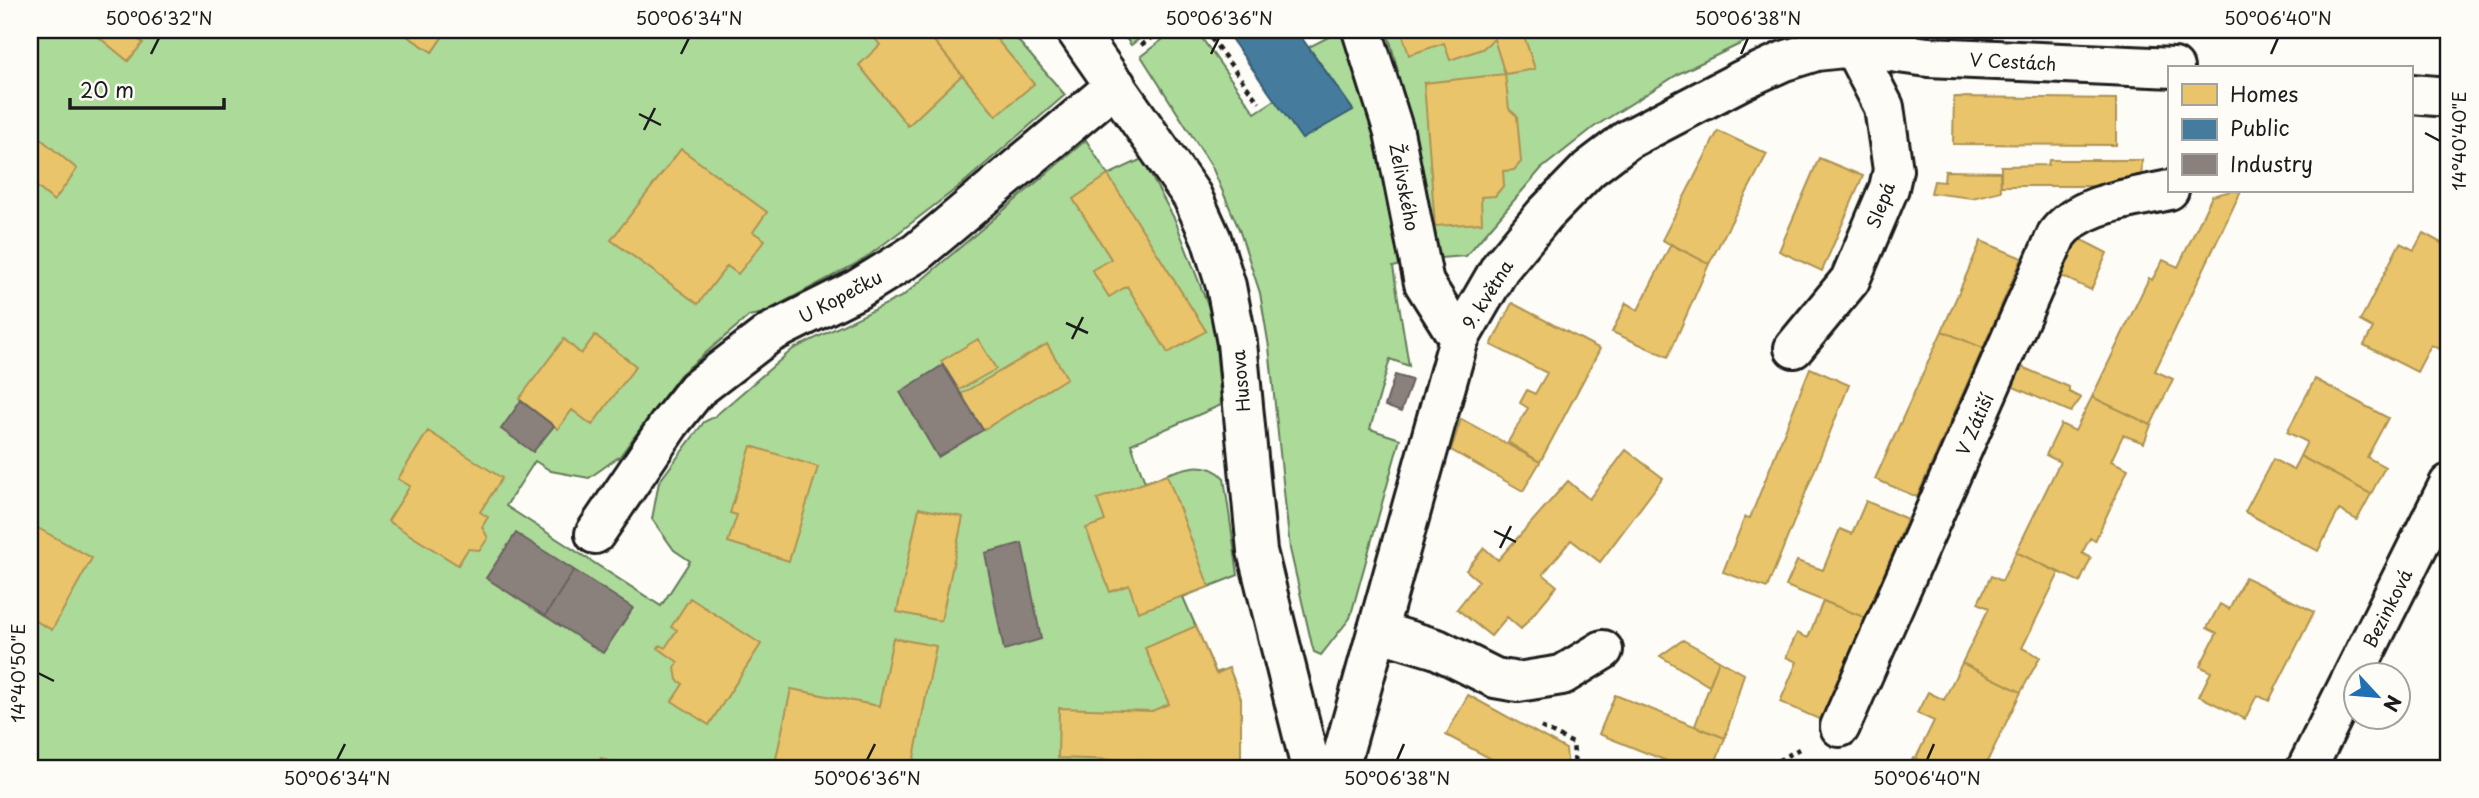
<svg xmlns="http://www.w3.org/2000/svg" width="2479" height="798" viewBox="0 0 2479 798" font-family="'Playpen Sans',sans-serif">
	<rect width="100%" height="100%" fill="#fdfcf7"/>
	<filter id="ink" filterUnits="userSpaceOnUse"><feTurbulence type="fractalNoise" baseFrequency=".0143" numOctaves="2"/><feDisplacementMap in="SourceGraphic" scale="14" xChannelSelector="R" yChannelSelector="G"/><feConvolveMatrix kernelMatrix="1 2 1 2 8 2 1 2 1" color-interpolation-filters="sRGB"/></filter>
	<g filter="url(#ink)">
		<path fill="#acda99" stroke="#647b5a" stroke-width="2" d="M30,30H398L432,52L447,30H1009L1065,95L961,185L863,260L763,313L749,316L680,375L620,456L589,478L551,471L535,461L506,506L661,606L690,561L674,550L652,519L659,482L704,422L714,417L793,349L903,296L1086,140L1108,175L1142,159L1175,220L1214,321L1221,405L1131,444L1145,482C1171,474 1203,454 1224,478L1238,575L1183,597L1216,673L1229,668L1241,699V768H30Z
			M1120,30H1151L1131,45Z
			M1175,30H1196L1255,113L1275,100L1302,139L1353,110L1309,47L1342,30L1361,74L1406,264L1393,267L1409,366L1390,359L1370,429L1400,439L1350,618L1321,655L1314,652L1312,645L1290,549L1269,347L1260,293L1239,229L1212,167L1141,56Z
			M1387,30H1769L1680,73L1594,127L1541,169L1466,256L1440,258L1431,241L1388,74L1398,71Z"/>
		<path fill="#e9c46a" stroke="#ac9253" stroke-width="2" d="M90,30H126L143,43L128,61Z
			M398,30H447L432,52Z
			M868,30H925L962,75L908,126L859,65L880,45Z
			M925,30H989L1034,84L996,116Z
			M1401,30H1522L1535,69L1505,74L1494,39L1482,49L1450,60L1444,43L1409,55Z
			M1505,74L1509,109L1517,116L1521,162L1514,170L1503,171L1504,185L1495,196L1481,197L1482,223L1435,226L1424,83Z
			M1954,97L2116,99V145L1953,144Z
			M30,130L77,169L54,201L30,181Z
			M1718,131L1767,154L1709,264L1662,240Z
			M681,149L767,212L753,232L765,240L738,274L727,266L698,304L611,240Z
			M1819,158L1863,176L1822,271L1779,251Z
			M2049,160H2142L2141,186H2001V166L2048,165Z
			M1945,171L2000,172L2001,191L1972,198L1931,193L1934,181L1944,182Z
			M1108,175L1206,331L1168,353L1127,286L1109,297L1092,270L1111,259L1073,199Z
			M2231,191H2241L2155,371L2173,379L2151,425L2092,397L2149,278L2152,280L2163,260L2178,267L2212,196Z
			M2423,233L2449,247V343L2445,352L2431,345L2417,372L2364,345L2373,328L2360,321L2400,243L2414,250Z
			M2074,236L2107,253L2091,290L2057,274Z
			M1981,241L2022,258L1983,348L1942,331Z
			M1671,244L1709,264L1668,357L1612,332L1626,303L1638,310Z
			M1512,303L1600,349L1540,462L1508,442L1528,408L1520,403L1527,390L1535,394L1547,373L1491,345Z
			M1942,331L1983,348L1917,497L1875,479Z
			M595,335L636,366L592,425L572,410L558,429L519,399L564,339L581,354Z
			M978,339L996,369L959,390L941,361Z
			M1047,344L1067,378L983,430L961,394Z
			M2017,365L2069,387V392L2081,398L2071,412L2009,385Z
			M1810,368L1849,385L1767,588L1723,572L1745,517L1750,518Z
			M2315,379L2388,418L2367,457L2385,467L2371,494L2300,456L2307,442L2287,432Z
			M2092,397L2151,425L2144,443L2123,435L2111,461L2128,469L2095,541L2090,538L2082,553L2091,558L2080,582L2016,552L2060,462L2046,455L2061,424L2075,431Z
			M1461,419L1540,462L1523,491L1451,450Z
			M428,431L502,478L480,512L488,517L482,527L488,538L480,550L468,549L458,565L388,521L410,486L398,479Z
			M751,446L818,467L789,561L728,542L737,515L730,513Z
			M1626,450L1663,478L1600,562L1571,540L1543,574L1557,586L1521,629L1507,617L1491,636L1457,609L1479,581L1466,570L1484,548L1498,560L1568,481L1589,499Z
			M2300,456L2371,494L2357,520L2339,510L2318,551L2245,512L2273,459L2293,470Z
			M1167,475L1209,587L1138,612L1129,585L1110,592L1086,528L1105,521L1097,499Z
			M1866,501L1907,519L1866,618L1786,586L1797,561L1823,570L1840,529L1852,534Z
			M919,508L963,517L941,621L897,612Z
			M36,527L92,558L52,630L30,618V539Z
			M2016,552L2059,573L2022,648L2040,657L2021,692L1962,663L1989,608L1978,603L1991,576L2002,581Z
			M2245,577L2314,612L2269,701L2257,695L2245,719L2199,696L2211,672L2200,666L2217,633L2207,628L2220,604L2229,609Z
			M690,598L761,644L709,725L672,701L683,684L677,680L675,668L678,662L658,648L660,645L665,648L677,630L671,627Z
			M1823,601L1866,618L1821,720L1780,702L1797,662L1786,657L1797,633L1808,638Z
			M1196,626L1216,674L1229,668L1241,699V768H1150V761L1058,758L1059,708L1152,711L1169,704L1145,648Z
			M893,638L936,646L912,768H774L791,689L879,706Z
			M1683,640L1719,660L1709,686L1660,656Z
			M1719,660L1744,674L1725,738L1695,726Z
			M1962,663L2021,692L1984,768H1936L1916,758L1934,721L1917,713L1928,692L1944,700Z
			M1468,695L1566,749L1568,768H1498L1501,764L1446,735Z
			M1615,695L1725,738L1713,768H1684L1599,734Z
			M601,758L624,768H596Z
			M1913,758H1916L1936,768H1909Z"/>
		<path fill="#457b9d" stroke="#395e76" stroke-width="2" d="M1225,30H1296L1353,110L1302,139Z"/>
		<path fill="#8a817c" stroke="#69635f" stroke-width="2" d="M943,365L983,430L938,457L900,392Z
			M1395,375L1412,380L1401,412L1385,406Z
			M521,401L554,426L533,452L501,429Z
			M516,533L574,570L545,616L486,578Z
			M1022,543L1041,639L1004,650L985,553Z
			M574,570L633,608L603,653L545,616Z"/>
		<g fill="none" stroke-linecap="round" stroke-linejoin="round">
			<g stroke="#1c1c1c" stroke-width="44">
				<path id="minor" d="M1076,30L1192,196L1211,238L1226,286L1237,343L1257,551L1311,768
					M1362,30L1394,132L1424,283L1459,339
					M2411,94L2449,97
					M1794,348L1850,280L1889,188L1893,170L1884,107L1853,47
					M595,534L670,423L697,389L770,333L858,289L916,253L1116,85
					M1377,631L1437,649L1495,678L1518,682L1562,675L1603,650
					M1840,727L2057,234C2082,202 2131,199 2169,190
					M1339,768L1459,339L1500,268L1544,215L1589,169L1627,140L1742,80L1784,61L1816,51L1853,47L1928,57L2174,68
					M2307,768L2449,484"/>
			</g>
			<path stroke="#1c1c1c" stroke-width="4.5" stroke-dasharray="5 5" stroke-linecap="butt" d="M1205,30L1259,103
				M1141,45L1163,30
				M1541,727L1573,743L1575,768
				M1772,768L1774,763L1799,749"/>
			<use href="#minor" stroke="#fdfcf7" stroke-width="38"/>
		</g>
	</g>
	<path fill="none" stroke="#1c1c1c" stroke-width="2.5" d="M151,54L159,38M681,54L689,38M1211,54L1219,38M1741,54L1748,38M2271,54L2278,38M639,114L661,125M644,130L655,108M2425,133L2440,141M1066,323L1088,333M1072,339L1083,317M1494,531L1516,542M1500,548L1511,526M38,673L54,681M337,760L345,744M867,760L875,744M1397,760L1404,744M1927,760L1934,744"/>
	<g text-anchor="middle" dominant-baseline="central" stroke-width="7" stroke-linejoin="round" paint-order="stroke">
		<g font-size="18" fill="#1c1c1c" stroke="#fdfcf7">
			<text transform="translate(2013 61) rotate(3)">V Cestách</text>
			<text transform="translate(1405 187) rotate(79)">Želivského</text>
			<text transform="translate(1880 205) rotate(-69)">Slepá</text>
			<text transform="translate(1487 294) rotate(-58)">9. května</text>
			<text transform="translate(840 296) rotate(-28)">U Kopečku</text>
			<text transform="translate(1240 381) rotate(-95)">Husova</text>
			<text transform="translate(1974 424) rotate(-66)">V Zátiší</text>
			<text transform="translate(2387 608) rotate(-63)">Bezinková</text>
		</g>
	</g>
	<rect width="2479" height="798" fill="none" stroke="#fdfcf7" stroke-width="77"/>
	<rect x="2168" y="66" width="245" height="126" fill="#fdfcf7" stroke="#a3a29f" stroke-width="2"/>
	<rect x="2182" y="84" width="35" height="21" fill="#e9c46a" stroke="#a3a29f" stroke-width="2"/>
	<text x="2230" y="102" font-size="21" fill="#1c1c1c">Homes</text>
	<rect x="2182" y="119" width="35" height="21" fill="#457b9d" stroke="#a3a29f" stroke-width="2"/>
	<text x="2230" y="136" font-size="21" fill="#1c1c1c">Public</text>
	<rect x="2182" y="154" width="35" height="21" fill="#8a817c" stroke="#a3a29f" stroke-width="2"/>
	<text x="2230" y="172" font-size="21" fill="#1c1c1c">Industry</text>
	<g transform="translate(2377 696) rotate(116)"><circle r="33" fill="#fdfcf7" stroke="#a3a29f" stroke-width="2"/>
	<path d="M0-5L12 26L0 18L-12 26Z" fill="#1f6fb2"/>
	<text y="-10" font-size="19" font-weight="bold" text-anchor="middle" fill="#1c1c1c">N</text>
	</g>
	<path d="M70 98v10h154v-10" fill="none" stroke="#1c1c1c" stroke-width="3.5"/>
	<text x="80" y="98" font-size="21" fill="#1c1c1c" stroke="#fdfcf7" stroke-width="5" paint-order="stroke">20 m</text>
	<rect x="38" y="38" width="2402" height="722" fill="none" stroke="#1c1c1c" stroke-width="2.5"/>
	<g font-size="18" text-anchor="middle" fill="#1c1c1c">
		<text x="159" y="25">50°06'32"N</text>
		<text x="689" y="25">50°06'34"N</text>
		<text x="1219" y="25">50°06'36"N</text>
		<text x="1748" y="25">50°06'38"N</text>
		<text x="2278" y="25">50°06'40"N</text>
		<text transform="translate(2460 141) rotate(-90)" y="6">14°40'40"E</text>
		<text transform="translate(19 673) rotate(-90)" y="6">14°40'50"E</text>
		<text x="337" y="785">50°06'34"N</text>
		<text x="867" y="785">50°06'36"N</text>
		<text x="1397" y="785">50°06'38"N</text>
		<text x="1927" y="785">50°06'40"N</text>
	</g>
</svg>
